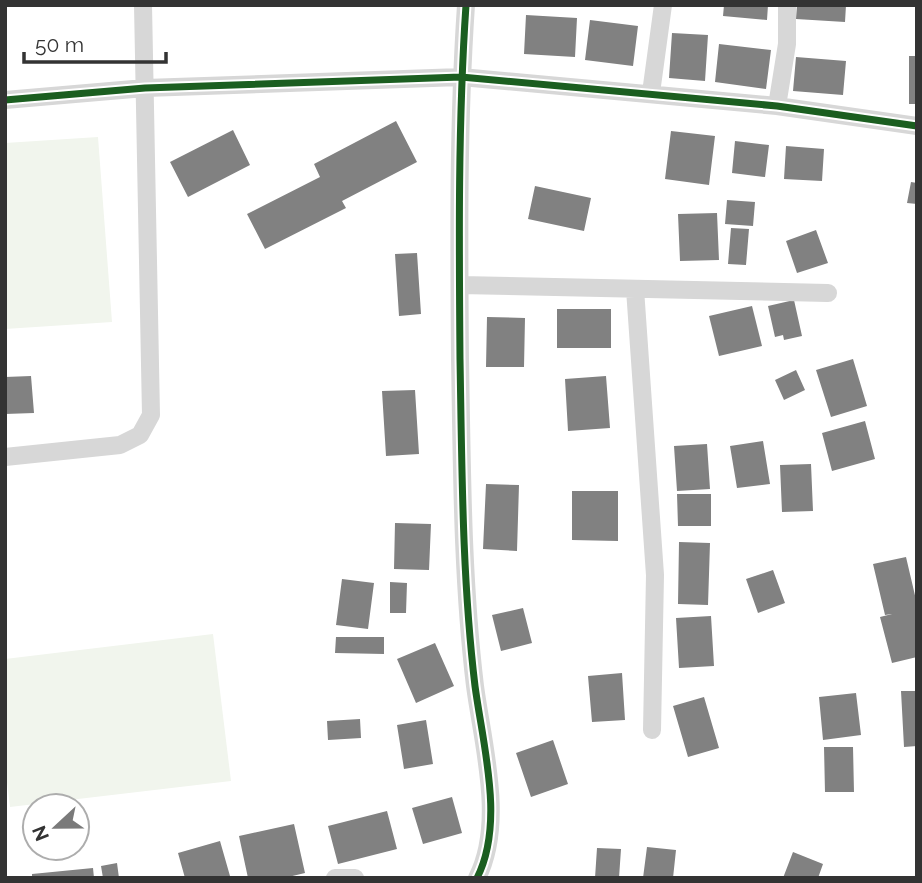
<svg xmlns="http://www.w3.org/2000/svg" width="922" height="883" viewBox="0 0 922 883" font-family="Raleway,sans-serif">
	<rect width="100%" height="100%" fill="#fff"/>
	<path fill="#f1f5ed" d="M98,137L112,322L5,329V143Z
		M213,634L231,781L10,807L5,766V659Z"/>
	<path fill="#818181" d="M724,5H768L767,20L723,16Z
		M797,5H846L845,22L796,19Z
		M526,15L577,18L575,57L524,54Z
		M590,20L638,26L633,66L585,60Z
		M672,33L708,35L705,81L669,78Z
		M719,44L771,50L766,89L715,82Z
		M909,56H917V104H909Z
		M796,57L846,61L843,95L793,91Z
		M396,121L417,162L342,201L346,208L265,249L247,214L320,177L314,164Z
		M233,130L250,165L188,197L170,162Z
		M671,131L715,136L709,185L665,179Z
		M735,141L769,145L765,177L732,173Z
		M786,146L824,149L822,181L784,179Z
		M911,182L917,183V204L907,203Z
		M535,186L591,198L584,231L528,219Z
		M727,200L755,202L753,226L725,224Z
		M717,213L719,260L680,261L678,214Z
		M731,228L749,229L746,265L728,264Z
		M816,230L828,263L797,273L786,241Z
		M417,253L421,314L399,316L395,254Z
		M794,300L802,336L784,340L783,335L775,337L768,306Z
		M752,306L762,346L719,356L709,316Z
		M557,309H611V348H557Z
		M487,317L525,318L524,367H486Z
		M853,359L867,406L831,417L816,370Z
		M796,370L805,390L784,400L775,380Z
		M31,376L34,413L5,414V377Z
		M606,376L610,428L568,431L565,379Z
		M415,390L419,454L386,456L382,391Z
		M865,421L875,459L832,471L822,433Z
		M763,441L770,484L737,488L730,446Z
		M707,444L710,489L677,491L674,446Z
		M811,464L813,511L782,512L780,465Z
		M486,484L519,485L517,551L483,549Z
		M572,491H618V541L572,540Z
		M677,494H711V526H678Z
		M395,523L431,524L429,570L394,569Z
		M679,542L710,543L708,605L678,604Z
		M906,557L917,604V657L892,663L880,617L892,614L885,615L873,564Z
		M773,570L785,603L758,613L746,579Z
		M342,579L374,583L368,629L336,625Z
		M390,582L407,583L406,613H390Z
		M523,608L532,643L501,651L492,615Z
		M711,616L714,666L679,668L676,618Z
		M336,637H384V654L335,653Z
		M435,643L454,686L416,703L397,659Z
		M622,673L625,720L592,722L588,676Z
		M901,691H917V746L904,747Z
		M856,693L861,735L823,740L819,697Z
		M704,697L719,748L688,757L673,706Z
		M360,719L361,738L328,740L327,721Z
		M426,720L433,764L404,769L397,725Z
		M553,740L568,784L531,797L516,753Z
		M824,747H853L854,792H825Z
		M452,797L462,833L423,844L412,808Z
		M387,811L397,849L338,864L328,826Z
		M294,824L305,873L284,878H248L239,836Z
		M220,841L230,876L185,878L178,853Z
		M647,847L676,850L673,878H643Z
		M597,848L621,849L619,878H595Z
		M793,852L823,864L818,878H783Z
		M117,863L119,878H103L101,866Z
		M93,868L94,878H32V874Z"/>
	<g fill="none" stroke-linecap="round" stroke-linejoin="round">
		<path stroke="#d7d7d7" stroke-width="18" d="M466,5C458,123 459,241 460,359C462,469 462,577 475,686C483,746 505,823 477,878
			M651,93L663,5
			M5,100L145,88L461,77L777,106L917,126
			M777,106L787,44V5
			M460,285L828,293
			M635,289L655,575L652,730
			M5,457L120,445L140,435L151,415L143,5
			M335,878H355"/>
		<g stroke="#fff" stroke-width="11">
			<path id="cycleway" d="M466,5C458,123 459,241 460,359C462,469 462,577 475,686C483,746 505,823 477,878
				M5,100L145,88L461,77L777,106L917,126"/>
		</g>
		<use href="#cycleway" stroke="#1b5e20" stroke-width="7"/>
	</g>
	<rect width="922" height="883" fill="none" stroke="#333333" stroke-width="14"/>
	<g transform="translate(56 827) rotate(248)"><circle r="33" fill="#ffffff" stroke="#adadad" stroke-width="2"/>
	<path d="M0-5L12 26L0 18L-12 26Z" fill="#7a7a7a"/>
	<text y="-10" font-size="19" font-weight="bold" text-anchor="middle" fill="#333333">N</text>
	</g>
	<path d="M24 52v10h142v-10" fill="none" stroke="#333333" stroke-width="3.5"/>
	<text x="35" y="52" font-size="21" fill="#333333" stroke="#ffffff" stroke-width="5" paint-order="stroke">50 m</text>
</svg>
